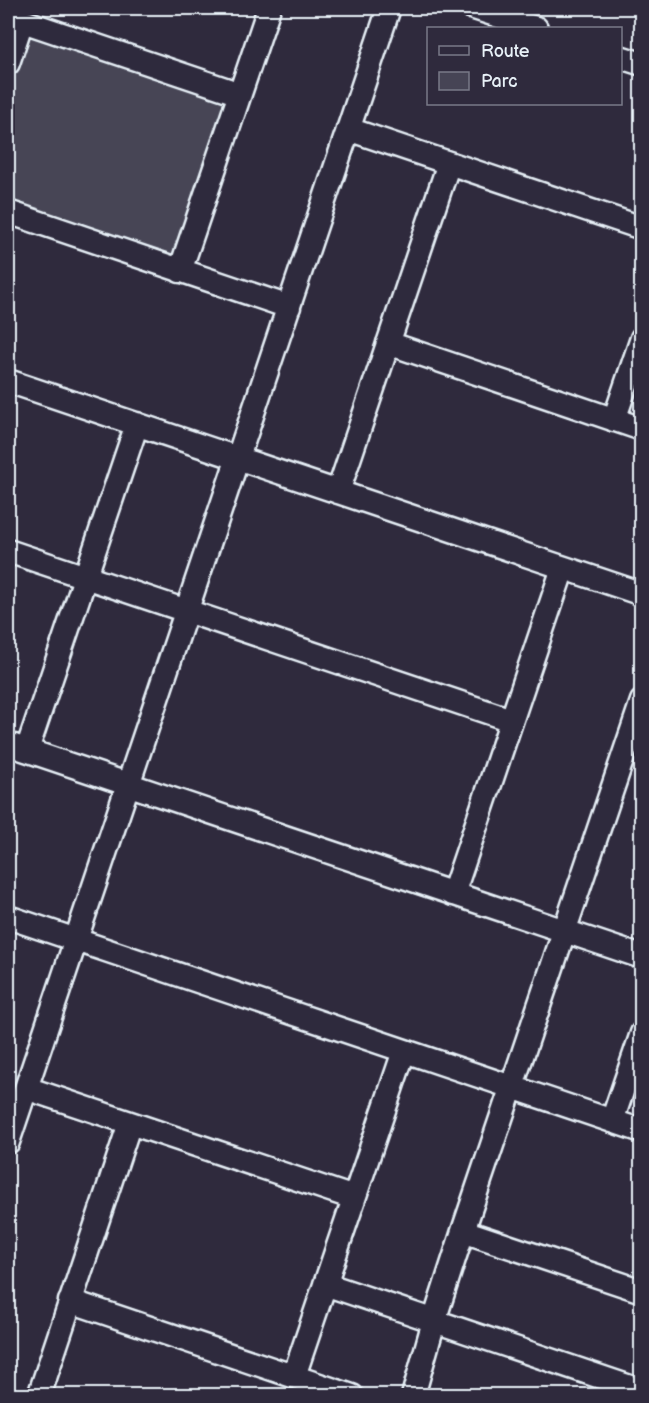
<svg xmlns="http://www.w3.org/2000/svg" width="649" height="1403" viewBox="0 0 649 1403" font-family="'Balsamiq Sans',sans-serif">
	<rect width="100%" height="100%" fill="#2f2a3d"/>
	<filter id="ink" filterUnits="userSpaceOnUse"><feTurbulence type="fractalNoise" baseFrequency=".0167" numOctaves="2"/><feDisplacementMap in="SourceGraphic" scale="12" xChannelSelector="R" yChannelSelector="G"/><feConvolveMatrix kernelMatrix="1 2 1 2 8 2 1 2 1" color-interpolation-filters="sRGB"/></filter>
	<g filter="url(#ink)">
		<path fill="#464455" stroke="#979aa6" stroke-width="1.5" d="M22,27L235,99L180,262L8,204V70Z"/>
		<g fill="none" stroke-linecap="round" stroke-linejoin="round">
			<g stroke="#e8f1f8" stroke-width="27">
				<path id="street" d="M474,8L536,28
					M8,16L240,94
					M620,57L642,64
					M8,63L22,21
					M348,129L642,228
					M8,212L289,307
					M180,271L269,8
					M388,343L642,429
					M8,381L642,594
					M614,420L642,338
					M338,492L449,163
					M8,551L511,720
					M8,744L642,957
					M27,750L137,424
					M453,894L563,568
					M8,917L642,1131
					M26,1088L354,1198
					M612,1121L642,1033
					M8,1142L389,8
					M463,1231L642,1291
					M325,1284L642,1391
					M70,1301L352,1396
					M294,1376L404,1051
					M39,1396L130,1123
					M413,1396L434,1321L463,1231L642,701"/>
			</g>
			<use href="#street" stroke="#2f2a3d" stroke-width="22"/>
		</g>
	</g>
	<rect width="649" height="1403" fill="none" stroke="#2f2a3d" stroke-width="30"/>
	<rect x="15" y="15" width="619" height="1373" fill="none" stroke="#e8f1f8" stroke-width="2" filter="url(#ink)"/>
	<rect x="427" y="27" width="195" height="78" fill="#2f2a3d" stroke="#797a88" stroke-width="1.5"/>
	<rect x="439" y="46" width="30" height="9" fill="#2f2a3d" stroke="#797a88" stroke-width="1.5"/>
	<text x="481" y="57" font-size="18" fill="#e8f1f8">Route</text>
	<rect x="439" y="72" width="30" height="18" fill="#464455" stroke="#797a88" stroke-width="1.5"/>
	<text x="481" y="87" font-size="18" fill="#e8f1f8">Parc</text>
</svg>
